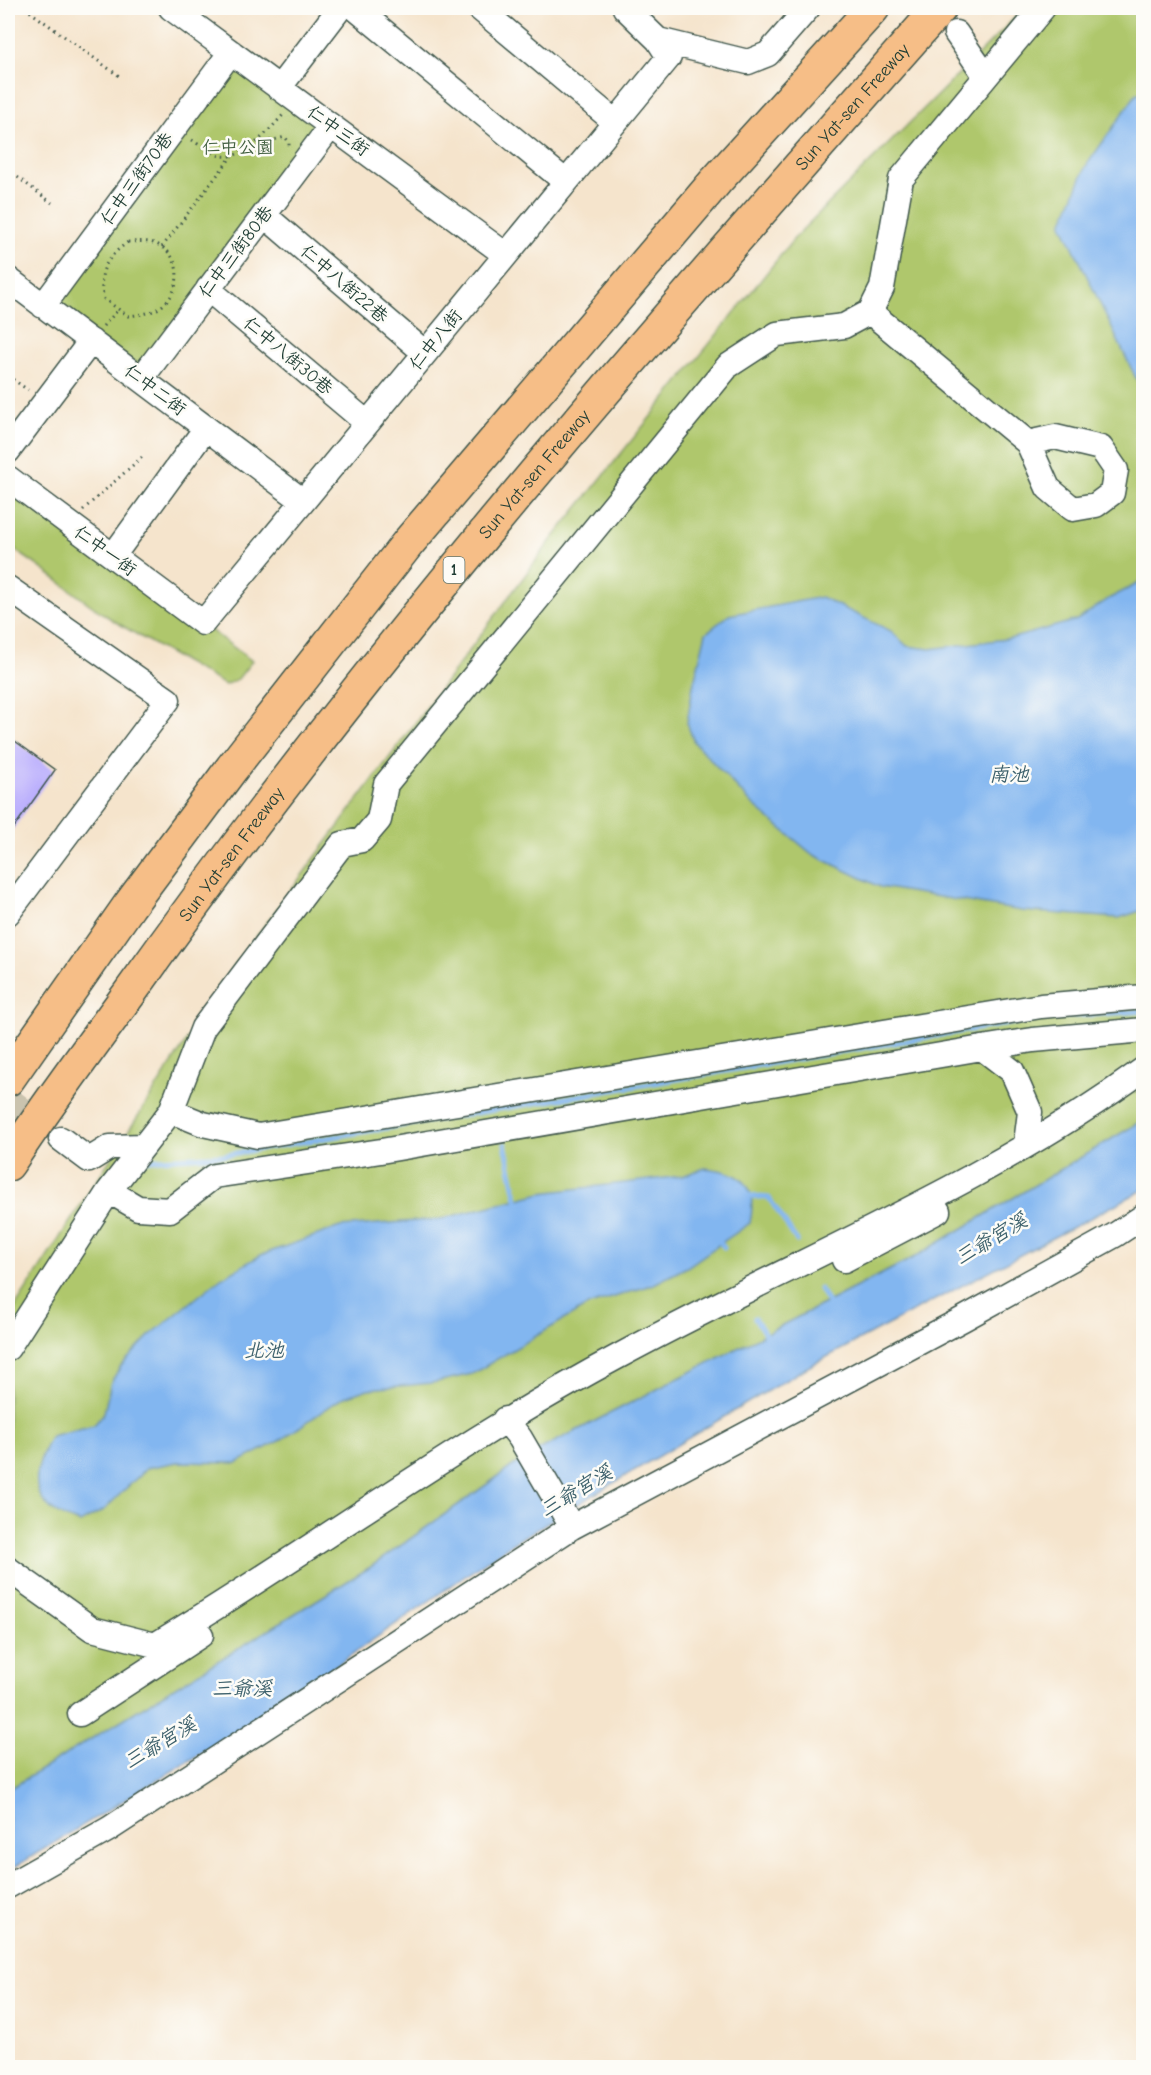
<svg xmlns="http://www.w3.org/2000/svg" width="1151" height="2075" viewBox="0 0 1151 2075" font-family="'Comic Neue','LXGW WenKai TC',sans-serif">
	<rect width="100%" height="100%" fill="#fdfcf7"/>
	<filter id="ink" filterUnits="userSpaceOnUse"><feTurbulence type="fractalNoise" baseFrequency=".0167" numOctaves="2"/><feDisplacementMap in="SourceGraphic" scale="12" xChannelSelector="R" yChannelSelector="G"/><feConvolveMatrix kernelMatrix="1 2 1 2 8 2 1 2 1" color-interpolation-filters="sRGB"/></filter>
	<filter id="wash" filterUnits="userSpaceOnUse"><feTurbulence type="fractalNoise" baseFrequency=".008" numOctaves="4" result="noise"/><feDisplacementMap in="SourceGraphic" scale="24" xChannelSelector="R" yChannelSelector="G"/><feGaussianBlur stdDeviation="1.35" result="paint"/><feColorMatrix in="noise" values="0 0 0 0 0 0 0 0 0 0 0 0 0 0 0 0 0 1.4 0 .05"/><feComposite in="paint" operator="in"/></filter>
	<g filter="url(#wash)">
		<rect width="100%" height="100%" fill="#f5e4cc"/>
		<path fill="#afc76c" stroke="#678250" stroke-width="1.5" d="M1025,8H1143V1120L915,1257L527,1456L369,1568L8,1790V1318L236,964L549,543L797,235Z
			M231,52L331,126L141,379L43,306Z
			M8,480L252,661L238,679L225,685C185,662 144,640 105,615C72,593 42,566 8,546Z"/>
		<path fill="#82b6f0" stroke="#507a92" stroke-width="1.5" d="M1137,93H1143V393L1062,224L1086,166Z
			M1143,581V910L1119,918L1022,911L880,887L812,854L754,806L694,742L687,723L693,686L706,633L729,615L821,597L891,631L907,646L930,649L1013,638L1077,620L1110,598Z
			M1143,1120V1190L806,1368L513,1543L264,1715L8,1871V1790L369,1568L527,1456L915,1257Z
			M705,1168C743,1172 758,1184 750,1223L687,1267L654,1284L587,1306L472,1374L432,1383L368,1389L342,1398L279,1441L237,1463L177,1462L147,1468L104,1510L80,1523C29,1507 28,1479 51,1436L94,1425L104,1413L111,1382L121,1366L149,1336L221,1278L261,1255L340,1227L441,1219L541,1193L682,1176Z"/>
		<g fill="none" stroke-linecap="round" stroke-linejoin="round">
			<path stroke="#82b6f0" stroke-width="5" d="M505,1144L518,1204
				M144,1160L225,1155L1042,1018L1144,1011
				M748,1196L769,1198L797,1241
				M717,1238L724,1247
				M820,1289L830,1306
				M755,1318L768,1339"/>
		</g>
		<g id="blocks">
			<path fill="#bcb0fd" d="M8,736L55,770L8,836Z"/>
		</g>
	</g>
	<g filter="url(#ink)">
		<use href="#blocks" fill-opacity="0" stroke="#3f564b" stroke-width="1.5"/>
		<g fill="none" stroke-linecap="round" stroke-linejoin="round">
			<path stroke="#cac3ae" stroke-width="24" stroke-dasharray="24 12" stroke-linecap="butt" d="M8,1098L51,1131"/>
			<g stroke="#3f564b" stroke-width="27">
				<path id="minor" d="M171,8L506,255
					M355,8L566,182
					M479,8L615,122
					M956,33L985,75
					M658,40L748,62L768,54L808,8
					M279,88L340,8
					M264,215L425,353
					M8,279L303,501
					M208,289L367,423
					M43,306L231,52
					M870,312L1028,443L1048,488L1073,509L1096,505L1112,493L1116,470L1101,448L1055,437L1028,443
					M141,379L331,126
					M8,451L91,341
					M8,478L203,623L669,57L658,40L625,8
					M113,556L206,428
					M8,588L168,700L8,913
					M982,1048L1012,1071L1030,1112L1026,1143
					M171,1111L203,1124L258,1136L1041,1006L1144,997
					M61,1139L89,1160L110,1147L144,1146
					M109,1191L138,1208L170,1210L214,1176L381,1151L982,1048L1033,1040L1144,1030
					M844,1260L938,1211
					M8,1348L109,1191L171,1111L203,1028L342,844L362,840L379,820L386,784L728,366L777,334L844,326L870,312L882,288L901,179L1043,8
					M505,1419L520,1438L572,1527
					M8,1569L92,1629L155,1645C311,1551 458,1442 619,1356C794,1261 982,1187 1144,1069
					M80,1714L201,1635
					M8,1886L109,1829L572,1527L963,1319L1115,1235L1144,1216"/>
			</g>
			<g stroke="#3f564b" stroke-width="36">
				<g id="highway">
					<path d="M8,1079L129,906L232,768L408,543L716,181L873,8"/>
					<path id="s1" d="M8,1164C46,1106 88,1050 129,994C376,646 657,326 940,8"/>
				</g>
			</g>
			<path stroke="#3f564b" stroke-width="3" stroke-dasharray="1.5 4.5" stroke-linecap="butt" d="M25,8L119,76
				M192,140C200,145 211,154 221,156C245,160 269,130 283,115
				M258,144L285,137L289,142V148
				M8,170L52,203
				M128,242C136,242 148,240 156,244C185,255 183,297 155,310C147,314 137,315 128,316L104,299C97,272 106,258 128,242Z
				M162,247L232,156
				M103,326L118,310
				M8,376L28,390
				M83,510L142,457"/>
			<use href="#minor" stroke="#fff" stroke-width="24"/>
			<use href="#highway" stroke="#f6be87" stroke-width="33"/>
		</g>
	</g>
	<g text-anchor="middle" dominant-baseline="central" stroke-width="5" stroke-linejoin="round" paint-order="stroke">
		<rect fill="#fdfcf7" stroke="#62766e" stroke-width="1.5" x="443.5" y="557" width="21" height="26" rx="4.5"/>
		<g font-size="16" font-weight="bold" fill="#1f3d34">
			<text x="454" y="570">1</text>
		</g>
		<g font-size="18" fill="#1f3d34" stroke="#fdfcf7">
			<text stroke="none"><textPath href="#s1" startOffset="1354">Sun Yat-sen Freeway</textPath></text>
			<text transform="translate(338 131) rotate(36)">仁中三街</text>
			<text transform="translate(137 179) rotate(-54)">仁中三街70巷</text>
			<text transform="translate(236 252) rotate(-53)">仁中三街80巷</text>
			<text transform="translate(344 284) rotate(41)">仁中八街22巷</text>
			<text transform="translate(436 340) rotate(-51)">仁中八街</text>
			<text transform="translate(288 356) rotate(40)">仁中八街30巷</text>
			<text transform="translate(155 390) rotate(37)">仁中二街</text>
			<text stroke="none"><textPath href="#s1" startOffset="868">Sun Yat-sen Freeway</textPath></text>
			<text transform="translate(105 551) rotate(36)">仁中一街</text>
			<text stroke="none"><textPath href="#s1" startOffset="382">Sun Yat-sen Freeway</textPath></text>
		</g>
		<g font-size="18" fill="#436042" stroke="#fdfcf7">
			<text x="238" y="147">仁中公園</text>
		</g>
		<g font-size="20" font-style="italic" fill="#3d616c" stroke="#fdfcf7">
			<text x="1009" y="774">南池</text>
			<text transform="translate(991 1239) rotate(-31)">三爺宮溪</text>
			<text x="264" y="1350">北池</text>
			<text transform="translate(576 1491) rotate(-31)">三爺宮溪</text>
			<text x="242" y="1688">三爺溪</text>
			<text transform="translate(160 1743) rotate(-31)">三爺宮溪</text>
		</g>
	</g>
	<rect width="1151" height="2075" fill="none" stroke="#fdfcf7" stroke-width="30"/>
</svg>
